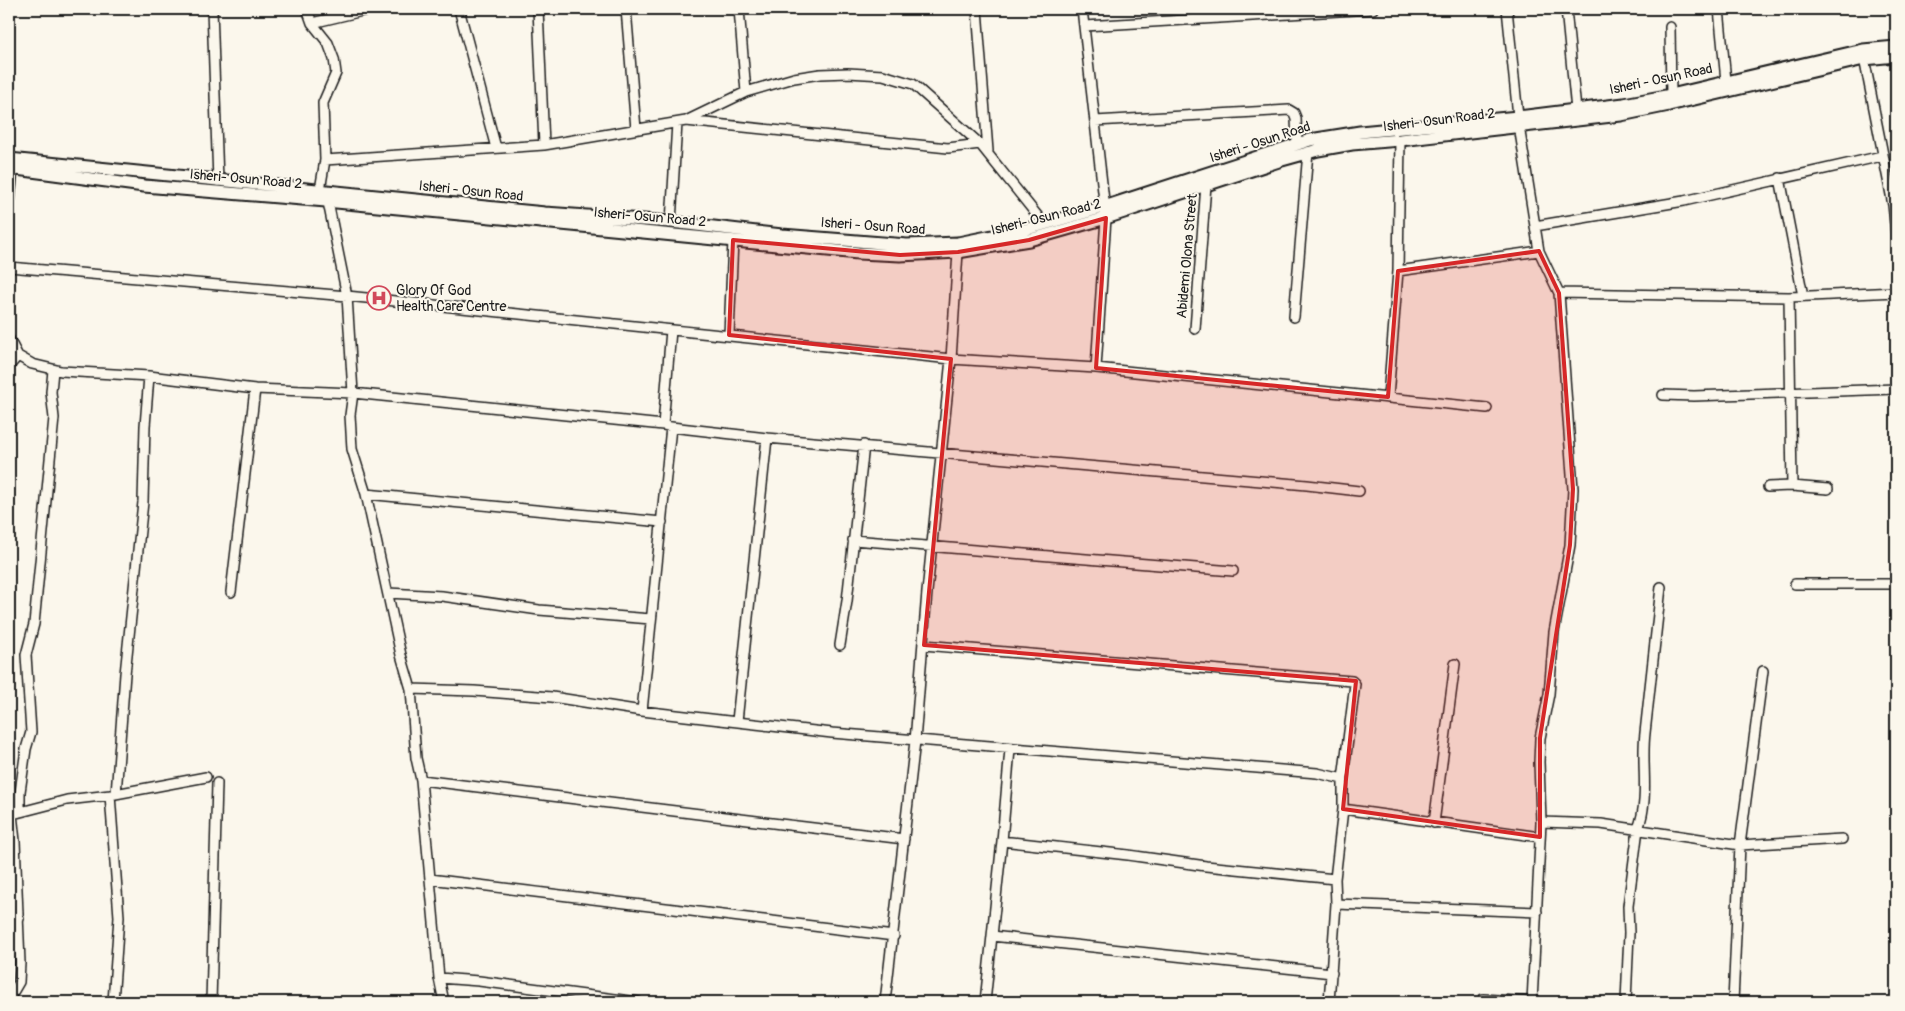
<svg xmlns="http://www.w3.org/2000/svg" width="1905" height="1011" viewBox="0 0 1905 1011" font-family="Pangolin,sans-serif">
	<rect width="100%" height="100%" fill="#fbf7ec"/>
	<filter id="ink" filterUnits="userSpaceOnUse"><feTurbulence type="fractalNoise" baseFrequency=".02" numOctaves="2"/><feDisplacementMap in="SourceGraphic" scale="10" xChannelSelector="R" yChannelSelector="G"/><feConvolveMatrix kernelMatrix="1 2 1 2 8 2 1 2 1" color-interpolation-filters="sRGB"/></filter>
	<g filter="url(#ink)">
		<g fill="none" stroke-linecap="round" stroke-linejoin="round">
			<g stroke="#1c1c1c" stroke-width="12">
				<path id="minor" d="M212,9L218,181
					M307,9L312,23L328,43L334,59L336,73L323,103L325,160
					M459,9L496,148
					M538,9L544,145
					M626,9L636,129
					M739,9L746,92
					M977,9L988,151
					M1082,9L1106,218L1096,368
					M1507,9L1519,126L1539,251L1559,293L1789,297L1896,292
					M1566,9L1576,110
					M1719,9L1726,81
					M312,23L371,9
					M1085,26L1373,9
					M1670,27L1671,95
					M1863,53L1893,205L1896,234
					M686,121L746,92L794,78L820,74L848,73L883,75L913,84L980,144L1044,224
					M1095,121L1289,110L1294,113L1296,118L1297,144
					M1780,178L1803,296
					M320,190L325,160L544,145L686,121L948,148L980,144
					M327,197L347,296L353,393L350,415L352,449L366,494L401,655L411,689L416,758L421,780L439,978L444,1002
					M9,213L13,168
					M671,222L677,123
					M1535,226L1684,201L1882,156
					M9,267L347,296L951,359L1096,368L1487,408
					M1398,271L1539,251
					M1789,297L1792,486
					M1294,317L1308,152
					M1195,329L1206,185
					M729,335L733,240
					M9,339L18,356L32,364L61,371L149,376L255,389L353,393L663,425L671,427L767,438L1307,485L1359,491
					M9,366L18,356
					M1663,395L1694,396L1896,389
					M1388,397L1398,271L1400,140
					M663,425L671,330
					M1768,487L1792,486L1828,489
					M366,494L662,522
					M853,540L1233,571
					M1795,584H1896
					M231,592L255,389
					M388,593L442,596L539,610L651,619
					M840,645L847,601L864,445
					M924,645L1352,681L1355,684L1343,779V809L1540,837
					M411,689L474,691L552,697L642,711L832,733L1317,773L1343,779
					M642,711L671,427
					M737,721L767,438
					M421,780L904,839
					M116,794L125,674L143,502L145,426L149,376
					M110,795L119,917L113,1002
					M20,812V792L26,749L31,732L26,655L34,624L54,418L51,392L53,370
					M9,815L67,800L110,795L206,777
					M1541,822L1601,824L1740,845L1842,839
					M1434,823L1455,664
					M1002,841L1128,855L1206,866L1335,879
					M430,879L894,936
					M1336,904L1537,912
					M9,927L19,919
					M992,936L1332,973
					M439,978L479,981L638,1002
					M9,999L19,982L20,963L15,841L12,814
					M1483,999L1532,1002
					M211,1002L217,783
					M885,1002L915,741L927,592L951,359L958,252
					M985,1002L1002,841L1010,749
					M1329,1002L1336,904L1335,879L1343,809
					M1532,1002L1541,822L1539,762L1540,738L1549,694L1554,632L1570,545L1573,489L1559,293
					M1626,1002L1629,933L1628,906L1638,829C1650,797 1641,765 1645,733C1650,684 1656,636 1661,587
					M1733,1002L1740,845L1763,671"/>
			</g>
			<g stroke="#1c1c1c" stroke-width="15">
				<path id="major" d="M9,159L545,213L671,222L782,235L907,245L958,243L1027,229L1104,207L1310,140L1360,132L1518,117L1624,104L1671,95L1863,50L1896,47
					M9,168L144,186L326,201L858,253L900,255L958,252L1029,240L1106,218L1282,160L1318,150L1352,144L1400,140L1621,115L1669,105L1864,59L1896,56"/>
			</g>
			<use href="#minor" stroke="#fbf7ec" stroke-width="9"/>
			<use href="#major" stroke="#fbf7ec" stroke-width="11"/>
		</g>
	</g>
	<path fill="#d62828" fill-opacity="0.2" stroke="#d62828" stroke-width="4" stroke-linejoin="round" d="M1106,218L1096,368L1388,397L1398,271L1539,251L1559,293L1573,489L1570,545L1540,738V837L1343,809L1356,681L924,645L951,359L729,335L733,240L900,255L958,252L1029,240Z"/>
	<defs>
		<g id="hospital-ring" transform="scale(1.25)"><circle r="9.5" fill="#fbf7ec" stroke="#d1495b" stroke-width="1.5"/><path d="M-5-5h3v3.5h4V-5h3V5h-3V1.5h-4V5h-3Z" fill="#d1495b"/></g>
	</defs>
	<g fill-rule="evenodd">
		<use href="#hospital-ring" x="379" y="298"/>
	</g>
	<g text-anchor="middle" dominant-baseline="central" stroke-width="4" stroke-linejoin="round" paint-order="stroke">
		<g font-size="14" fill="#1c1c1c" stroke="#fbf7ec">
			<text transform="translate(1661 79) rotate(-12)">Isheri - Osun Road</text>
			<text transform="translate(1439 120) rotate(-7)">Isheri- Osun Road 2</text>
			<text transform="translate(1260 142) rotate(-18)">Isheri - Osun Road</text>
			<text transform="translate(246 179) rotate(5)">Isheri- Osun Road 2</text>
			<text transform="translate(471 191) rotate(6)">Isheri - Osun Road</text>
			<text transform="translate(650 217) rotate(5)">Isheri- Osun Road 2</text>
			<text transform="translate(1046 217) rotate(-14)">Isheri- Osun Road 2</text>
			<text transform="translate(873 226) rotate(4)">Isheri - Osun Road</text>
			<text transform="translate(1187 256) rotate(-85)">Abidemi Olona Street</text>
		</g>
		<g font-size="14" fill="#1c1c1c" stroke="#fbf7ec" text-anchor="start">
			<text x="396" y="290">Glory Of God<tspan x="396" dy="16">Health Care Centre</tspan></text>
		</g>
	</g>
	<rect width="1905" height="1011" fill="none" stroke="#fbf7ec" stroke-width="30"/>
	<rect x="15" y="15" width="1875" height="981" fill="none" stroke="#1c1c1c" stroke-width="2" filter="url(#ink)"/>
</svg>
